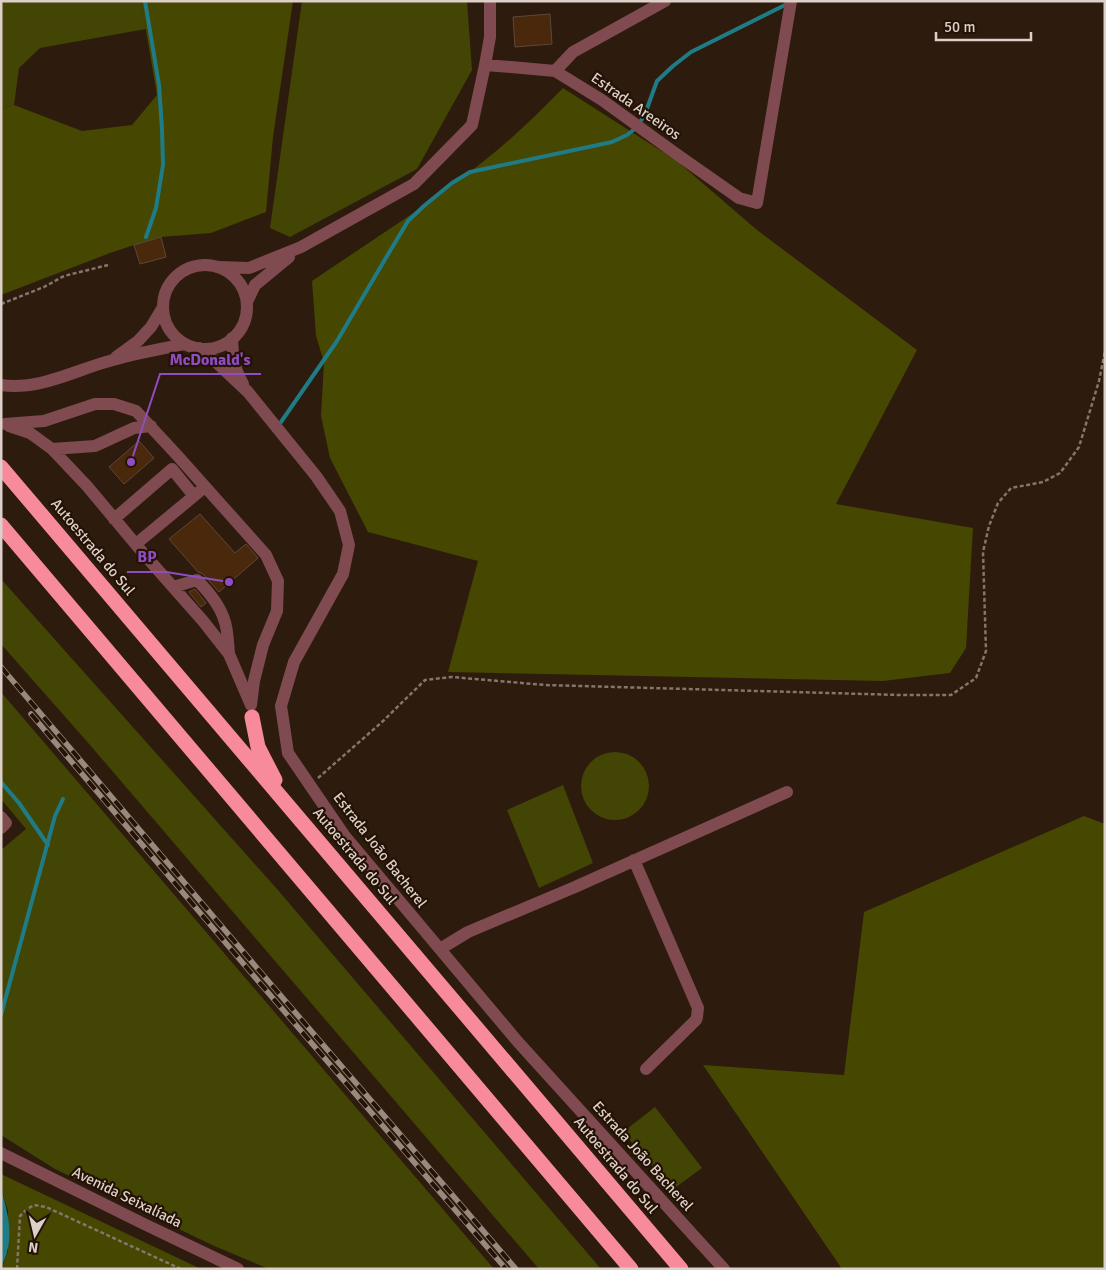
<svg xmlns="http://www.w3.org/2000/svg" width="1106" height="1270" viewBox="0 0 1106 1270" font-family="Signika,sans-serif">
	<rect width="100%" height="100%" fill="#2d1b0d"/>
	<path fill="#434505" d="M1,1H141L146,29L40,48L19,68L14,105L1,109Z
		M302,1H467L472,70L417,169L290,237L270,228Z
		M1,579L277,889L601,1269H539L90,745L1,644Z
		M1,692L494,1269H269L212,1245L55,1169L1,1135V850L26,829L1,799Z
		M581 786a34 34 0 1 1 68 0a34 34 0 1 1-68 0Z
		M563,785L593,863L539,888L507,810Z
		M655,1107L702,1168L672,1190L623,1132Z"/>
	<path fill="#464701" d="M141,1H293L273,137L266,212L211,233L161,237L134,245L110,253L1,295V109L14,105L82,131L132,125L157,95Z
		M563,88L677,161L757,230L917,350L836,504L973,528L966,648L950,673L883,681L448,672L478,561L368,532L330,458L321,416L324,362L316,336L312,281C362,247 414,214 463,177C499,151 532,120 563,88Z
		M1084,816L1105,824V1269H842L703,1065L844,1075L864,912Z
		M1,1174L201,1269H1L8,1251V1211L1,1189Z"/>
	<path fill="#1f7c87" d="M1,1189C7,1209 13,1232 7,1252C6,1257 3,1262 1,1267Z"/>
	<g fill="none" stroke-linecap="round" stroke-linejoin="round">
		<path stroke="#1f7c87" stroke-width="4" d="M145,1L159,85L162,129L163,165L156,208L146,237
			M281,422L337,341L387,256L408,221L425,205L452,183L470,172L612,142L627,135L637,127L645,114L657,81L673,66L691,52L787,4
			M1,782L19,803L48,845
			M1,1015L55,816L63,799"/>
	</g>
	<path fill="#49280c" stroke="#5d483a" d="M550,14L552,44L515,47L513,17Z
		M161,237L166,257L140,264L134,245Z
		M139,441L154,458L124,484L109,467Z
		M200,514L235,553L246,544L258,558L219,592L203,574L198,572L169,539Z
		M195,589L206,603L201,607L189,592Z"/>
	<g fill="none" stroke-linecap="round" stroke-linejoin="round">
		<path stroke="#85756a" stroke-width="2.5" stroke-dasharray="4 2.5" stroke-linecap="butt" d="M1,304L44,287L64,276L108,265
			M318,778L382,722L425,680L452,677L545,685L900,695H951L976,678L986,651L983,552L989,526L998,503L1011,488L1043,482L1060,473L1079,447L1099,381L1105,351
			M17,1269L20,1216L26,1210L34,1205L46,1207L181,1269"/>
		<path stroke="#804a51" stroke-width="12" d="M485,65L511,67L555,71L602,100L675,153L739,198L757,203L791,1
			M555,71L573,52L665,1
			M163 307a42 42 0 1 1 84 0a42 42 0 1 1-84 0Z
			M219,267L249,268L301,247L414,184L472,125L485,65L490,37V1
			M247,302L255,285L289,257
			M232,338C233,357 233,366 243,384
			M199,348L216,362L248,392L316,476L340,511L349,545L343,574L294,662L281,706L288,753L344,835L518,1042L724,1269
			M116,357L138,341L151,327L163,307
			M1,385C40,391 77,369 113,360C137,353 161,349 185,344
			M5,424L44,421L95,404H114L136,411L176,454L266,555L278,581L277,611L263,645L254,681L251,705
			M9,426L30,433L52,449L87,486L143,553L203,621L229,654L251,705
			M52,449L95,446L134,428L151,426
			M114,519L172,469L194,496
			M136,544L200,491
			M173,587L197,580C208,591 219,604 224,619C228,629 228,643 229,654
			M1,817L6,823L1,828
			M634,860L698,1008L697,1017L696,1020L646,1069
			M440,949L468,932L575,887L787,792
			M1,1153L144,1224L238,1269"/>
		<path stroke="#f88b9b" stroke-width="15" d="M1,467L681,1269
			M1,525L631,1269
			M252,717L258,747L275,780"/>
		<g stroke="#98897e" stroke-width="5.5">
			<path id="rail" d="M1,667L257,968L516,1269
				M31,714L253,975L506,1269"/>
		</g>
		<use href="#rail" stroke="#231205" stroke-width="4" stroke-dasharray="11" stroke-linecap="butt"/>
	</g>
	<g text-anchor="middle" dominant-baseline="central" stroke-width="4.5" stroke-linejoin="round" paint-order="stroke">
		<g font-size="15" fill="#ddd0c8" stroke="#231205">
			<text transform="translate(636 106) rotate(35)">Estrada Areeiros</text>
			<text transform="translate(93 547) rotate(50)">Autoestrada do Sul</text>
			<text transform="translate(380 850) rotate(52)">Estrada João Bacherel</text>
			<text transform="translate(355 856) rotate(50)">Autoestrada do Sul</text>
			<text transform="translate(643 1156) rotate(48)">Estrada João Bacherel</text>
			<text transform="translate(616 1165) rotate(50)">Autoestrada do Sul</text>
			<text transform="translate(127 1197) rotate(26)">Avenida Seixalíada</text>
		</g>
	</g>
	<path fill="none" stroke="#8f4dc1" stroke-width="2" d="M131 462L160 374H261M229 582L166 572H127"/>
	<g fill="#8f4dc1" stroke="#231205" stroke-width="2">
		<circle cx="131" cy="462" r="5"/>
		<circle cx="229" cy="582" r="5"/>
	</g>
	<g font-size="16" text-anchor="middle" font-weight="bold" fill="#8f4dc1" stroke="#231205" stroke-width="4.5" stroke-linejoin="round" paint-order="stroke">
		<text x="210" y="365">McDonald's</text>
		<text x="147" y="562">BP</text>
	</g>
	<rect width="1106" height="1270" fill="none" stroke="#ddd0c8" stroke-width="5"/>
	<g transform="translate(35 1235) rotate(188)" stroke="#231205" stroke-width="4" paint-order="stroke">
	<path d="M0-4L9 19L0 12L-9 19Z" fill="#ddd0c8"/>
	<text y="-8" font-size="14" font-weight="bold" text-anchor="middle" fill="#ddd0c8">N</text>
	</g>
	<path d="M936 32v8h95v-8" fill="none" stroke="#ddd0c8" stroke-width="2.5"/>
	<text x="944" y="32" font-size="15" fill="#ddd0c8" stroke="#231205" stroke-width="4" paint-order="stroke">50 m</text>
</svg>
